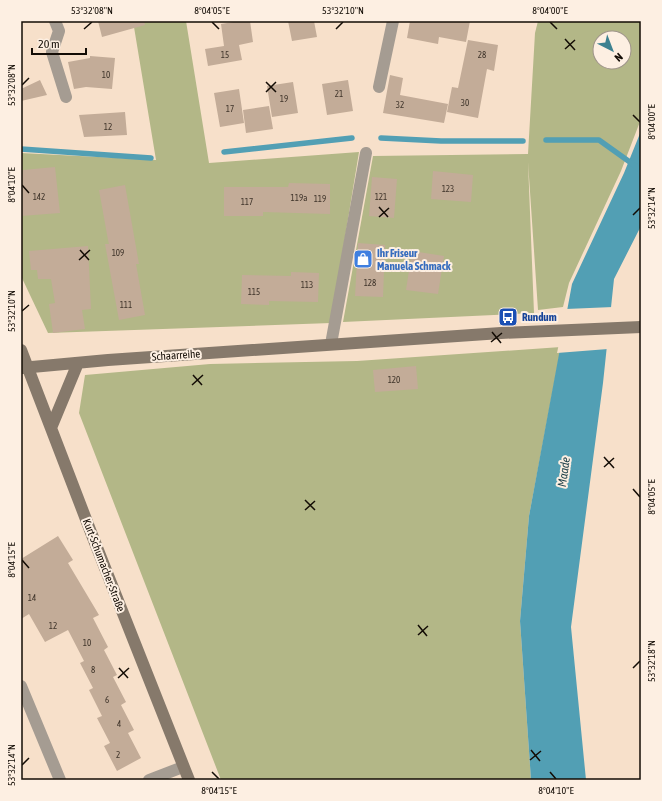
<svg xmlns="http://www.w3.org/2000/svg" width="662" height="801" viewBox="0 0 662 801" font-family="'Asap Condensed',sans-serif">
	<rect width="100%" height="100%" fill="#f7e0ca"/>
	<path fill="#b3b787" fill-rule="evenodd" d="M133,21H186L209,163L359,152L331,323L48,333L21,276V153L156,160Z
		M538,21H641V119L621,171L569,283L563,307L538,310L528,162L534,313L343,322L373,156L528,154L535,33ZM600,38H624V62H600Z
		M561,347L529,516L520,621L531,780H221L79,413L85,375L210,364L357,361Z"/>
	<path fill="#529fb4" d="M641,131V226L614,279L603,383L571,627L586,780H531L520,621L529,516L572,284L624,173Z"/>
	<path fill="#f7e0ca" d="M613,307L608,349L557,353L566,309Z"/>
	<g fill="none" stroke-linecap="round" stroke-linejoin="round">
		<path stroke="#529fb4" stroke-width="5.5" d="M381,138L441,141H523
			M546,140H599L641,170
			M21,149L151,158
			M224,152L352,138"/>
	</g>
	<path fill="#c3ac98" d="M98,21H144L145,25L102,37Z
		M239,21H250L253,42L239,45L242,60L208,66L205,49L224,46L221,24Z
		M288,21H314L317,37L292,41Z
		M410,21H470L466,42L439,37L438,44L407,38Z
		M468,40L498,45L494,71L487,69L478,118L447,112L452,87L458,88Z
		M90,56L115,58L112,89L86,87L74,89L68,62L90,58Z
		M390,75L403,78L400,95L448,104L444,123L383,113Z
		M40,80L47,95L21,101V89Z
		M348,80L353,111L327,115L322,84Z
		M293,82L298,113L272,117L267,86Z
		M239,89L244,123L220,127L214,93Z
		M269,106L273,129L246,133L243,110Z
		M125,112L127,135L84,137L79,115Z
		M55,167L60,213L21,216V180L23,170Z
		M433,171L473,175L471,202L431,199Z
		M372,177L397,179L394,218L369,216Z
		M289,183L330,184V214L263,212V216H224V187H288Z
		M125,185L139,264H136L145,315L119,320L105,244H109L108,240L99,190Z
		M358,243L385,245L383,297L355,296Z
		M88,246L91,309L82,310L85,329L53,333L49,304L55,303L51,279H38L37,270H31L29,251Z
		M412,251L444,256L438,294L406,290Z
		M291,272L319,273L318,302L269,301V305L241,304L242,275L291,276Z
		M416,366L418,389L375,392L373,370Z
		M58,536L73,560L68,563L99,615L93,618L108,647L104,650L117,675L113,677L126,702L121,705L134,730L128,733L141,758L117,771L104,746L110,743L97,718L102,716L89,690L93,688L80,663L84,661L68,630L45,642L29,614L21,619V559Z"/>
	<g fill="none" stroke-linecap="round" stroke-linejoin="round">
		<path stroke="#a59c92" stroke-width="12" d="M55,21L59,31L52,52L66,97
			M379,87L393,21
			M331,344L366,153
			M21,686L60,780
			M149,780L183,767"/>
		<path stroke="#86796b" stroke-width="12" d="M21,350L92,535L189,780
			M21,368L108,360L501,333L641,327
			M51,428L78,363"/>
	</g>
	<path fill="none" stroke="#130c05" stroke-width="1.5" d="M212,22L219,29M550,22L557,29M84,29L92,22M336,29L343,22M565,39L575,50M565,49L575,40M266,82L276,92M22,85L29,78M266,92L276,82M633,115L640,122M22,185L29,193M379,207L388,217M633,215L640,208M379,217L389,208M80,250L89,260M79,260L90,250M22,311L29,305M492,332L501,343M491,342L502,333M193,375L202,385M192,385L203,375M604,457L614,468M604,467L614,458M633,489L640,497M305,500L315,510M305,510L315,501M22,560L29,568M418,625L427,636M418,635L428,626M119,668L128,678M633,668L640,661M118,678L129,668M531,750L540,761M530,760L541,751M22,765L29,758M212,772L219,779M550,772L556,779"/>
	<defs>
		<g id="shop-square" transform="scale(1)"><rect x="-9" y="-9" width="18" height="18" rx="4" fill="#3f7fe0" stroke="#fdefe2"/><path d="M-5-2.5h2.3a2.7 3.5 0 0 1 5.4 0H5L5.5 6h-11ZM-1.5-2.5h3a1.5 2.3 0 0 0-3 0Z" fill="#fff"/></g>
		<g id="bus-square" transform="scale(1)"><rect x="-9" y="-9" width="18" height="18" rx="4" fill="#1a4fb4" stroke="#fdefe2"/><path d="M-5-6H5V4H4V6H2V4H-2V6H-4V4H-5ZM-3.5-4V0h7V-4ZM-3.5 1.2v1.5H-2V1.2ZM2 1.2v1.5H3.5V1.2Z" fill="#fff"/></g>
	</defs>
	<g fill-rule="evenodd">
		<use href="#shop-square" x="363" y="259"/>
		<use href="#bus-square" x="508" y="317"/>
	</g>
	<g text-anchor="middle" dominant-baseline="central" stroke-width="4" stroke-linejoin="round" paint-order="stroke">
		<g font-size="9" fill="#3f342a">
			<text x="225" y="55">15</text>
			<text x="482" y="55">28</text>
			<text x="106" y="75">10</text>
			<text x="339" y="94">21</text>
			<text x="284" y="99">19</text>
			<text x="465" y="103">30</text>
			<text x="400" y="105">32</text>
			<text x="230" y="109">17</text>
			<text x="108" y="127">12</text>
			<text x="448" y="189">123</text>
			<text x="39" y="197">142</text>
			<text x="381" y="197">121</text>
			<text x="299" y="198">119a</text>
			<text x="320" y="199">119</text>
			<text x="247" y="202">117</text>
			<text x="118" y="253">109</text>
			<text x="370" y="283">128</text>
			<text x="307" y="285">113</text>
			<text x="254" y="292">115</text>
			<text x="126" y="305">111</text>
			<text x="394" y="380">120</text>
			<text x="32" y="598">14</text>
			<text x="53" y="626">12</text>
			<text x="87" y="643">10</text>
			<text x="93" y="670">8</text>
			<text x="107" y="700">6</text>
			<text x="119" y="724">4</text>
			<text x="118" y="755">2</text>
		</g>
		<g font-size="11" font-weight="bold" fill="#366cbe" stroke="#fdefe2" text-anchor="start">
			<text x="377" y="253">Ihr Friseur<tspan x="377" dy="13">Manuela Schmack</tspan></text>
		</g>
		<g font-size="11" font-weight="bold" fill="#164399" stroke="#fdefe2" text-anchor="start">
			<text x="522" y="317">Rundum</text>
		</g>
		<g font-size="11" fill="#130c05" stroke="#fdefe2">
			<text transform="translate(176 355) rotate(-4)">Schaarreihe</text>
			<text transform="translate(104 565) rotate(69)">Kurt-Schumacher-Straße</text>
		</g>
		<g font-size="12" font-style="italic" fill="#1a3e48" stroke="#fdefe2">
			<text transform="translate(564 472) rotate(-82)">Maade</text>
		</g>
	</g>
	<rect width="662" height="801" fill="none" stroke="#fdefe2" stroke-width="44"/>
	<g transform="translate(612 50) rotate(138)"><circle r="19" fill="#fdefe2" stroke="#9f948a"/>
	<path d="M0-3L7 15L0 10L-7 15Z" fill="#3d8190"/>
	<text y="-6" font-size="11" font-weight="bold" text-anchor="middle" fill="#130c05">N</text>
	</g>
	<path d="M32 48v6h54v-6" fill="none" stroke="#130c05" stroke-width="2"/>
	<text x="38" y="48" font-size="12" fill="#130c05" stroke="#fdefe2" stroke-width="3" paint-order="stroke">20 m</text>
	<rect x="22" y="22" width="618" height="757" fill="none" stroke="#130c05" stroke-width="1.5"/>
	<g font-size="10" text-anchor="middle" fill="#130c05">
		<text x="92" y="14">53°32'08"N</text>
		<text x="212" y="14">8°04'05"E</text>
		<text x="343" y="14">53°32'10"N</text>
		<text x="550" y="14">8°04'00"E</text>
		<text transform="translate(11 85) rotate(-90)" y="4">53°32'08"N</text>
		<text transform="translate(651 122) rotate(-90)" y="4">8°04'00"E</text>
		<text transform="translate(11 185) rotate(-90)" y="4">8°04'10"E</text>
		<text transform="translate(651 208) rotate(-90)" y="4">53°32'14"N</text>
		<text transform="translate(11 311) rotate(-90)" y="4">53°32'10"N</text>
		<text transform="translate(651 497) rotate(-90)" y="4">8°04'05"E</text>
		<text transform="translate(11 560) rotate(-90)" y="4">8°04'15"E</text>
		<text transform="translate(651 661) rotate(-90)" y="4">53°32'18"N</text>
		<text transform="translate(11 765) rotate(-90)" y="4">53°32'14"N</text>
		<text x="219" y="794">8°04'15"E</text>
		<text x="556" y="794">8°04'10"E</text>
	</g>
</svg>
